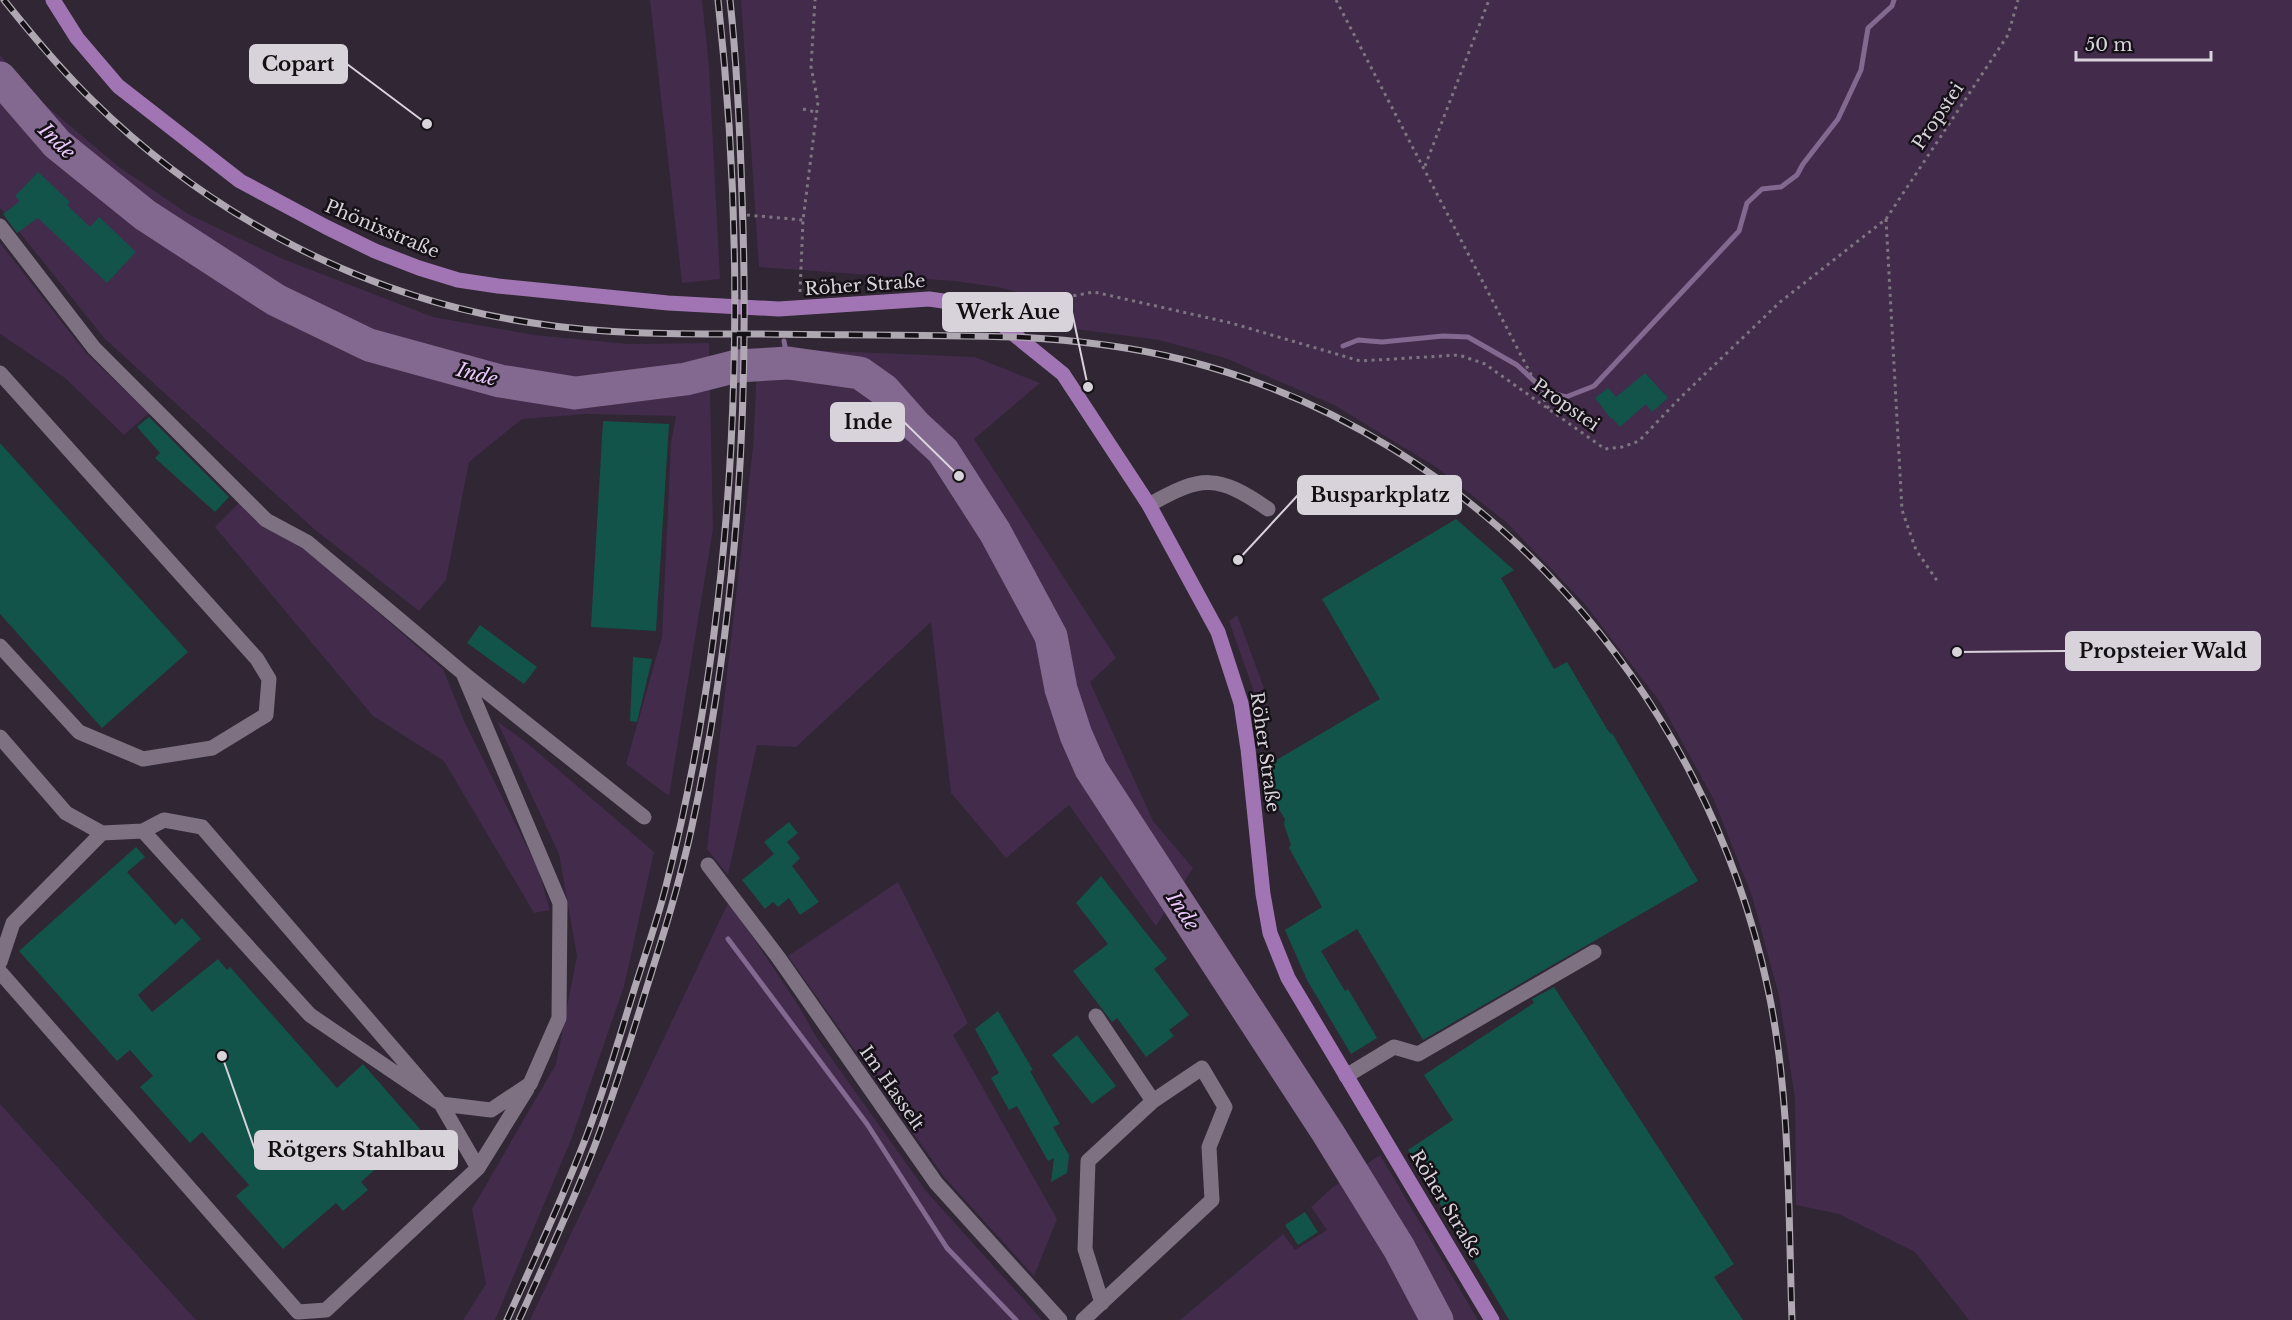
<svg xmlns="http://www.w3.org/2000/svg" width="2292" height="1320" viewBox="0 0 2292 1320" font-family="'Libre Baskerville',serif">
	<rect width="100%" height="100%" fill="#302634"/>
	<path fill="#422b4b" d="M650,0H702L709,67L720,279L682,283Z
		M741,0H2292V1320H1969L1915,1252L1839,1214L1796,1205L1795,1099L1779,996L1752,896L1713,798L1660,702L1584,603L1506,522L1436,467L1334,405L1225,358L1159,340L1075,329L1073,306L997,287L954,281L759,267Z
		M0,55L38,99L119,167L188,214L283,259L433,317L534,335L629,344L709,343L713,529L669,796L626,764L662,637L671,443L676,416L586,414L522,419L469,462L446,580L419,611L314,529L105,339L0,208Z
		M0,243L86,353L149,413L124,435L65,378L0,334Z
		M758,348L975,357L1040,383L974,439L1116,658L1090,682L1153,821L1193,868L1156,926L1069,805L1006,858L951,793L931,622L796,747L757,745L728,875L707,849L753,447Z
		M240,502L304,548L443,669L465,723L538,869L550,910L534,913L444,761L373,716L215,527Z
		M1237,615L1264,688L1268,706L1260,709L1229,621Z
		M497,721L527,743L654,852L624,986L571,1140L495,1320H463L486,1284L472,1209L556,1064L577,956L559,854Z
		M898,882L968,1023L953,1035L1057,1219L1034,1276L945,1178L788,956Z
		M729,901L800,1008L817,1038L926,1191L1042,1320H530Z
		M0,1104L196,1320H0Z
		M1380,1155L1478,1320H1180L1283,1234L1295,1250L1327,1230L1311,1207L1333,1187Z"/>
	<g fill="none" stroke-linecap="round" stroke-linejoin="round">
		<path stroke="#83688f" stroke-width="5" d="M784,341L788,363
			M1343,346L1358,340L1382,342L1443,336L1468,337L1517,365L1545,391L1566,397L1594,386L1739,231L1747,203L1762,189L1781,187L1797,175L1803,164L1838,119L1861,70L1868,28L1892,6L1894,0
			M1021,580L1033,573
			M728,939L867,1124L947,1248L1016,1320"/>
		<path stroke="#83688f" stroke-width="33" d="M0,78L57,144L145,215L276,300L369,345L500,381L575,393L686,379L737,366L788,363L860,373L884,390L915,425L943,451L995,532L1051,636L1061,689L1076,735L1091,769L1328,1133L1399,1248L1437,1320"/>
	</g>
	<path fill="#125449" d="M38,172L70,202L67,205L90,227L99,217L136,252L107,283L38,218L17,233L3,214L20,201L15,196Z
		M1645,373L1668,398L1652,412L1646,404L1620,427L1612,418L1611,419L1595,398L1608,388L1616,397Z
		M149,417L229,497L215,512L155,458L160,453L137,427Z
		M603,421L669,424L656,631L591,627Z
		M0,443L188,652L102,728L0,614Z
		M1456,519L1514,570L1501,578L1554,669L1567,662L1607,729L1611,734L1612,733L1698,881L1423,1040L1357,929L1321,951L1345,991L1348,989L1377,1038L1351,1054L1307,980L1285,930L1322,907L1289,848L1291,845L1284,824L1285,819L1269,793L1266,766L1380,699L1322,599Z
		M480,625L537,667L524,684L467,643Z
		M633,657L652,659L637,722L630,721Z
		M789,822L798,833L787,842L800,858L792,866L819,902L800,915L789,898L778,907L773,902L765,909L742,880L774,854L764,842Z
		M136,847L145,857L127,872L175,925L182,918L201,939L138,995L152,1012L218,959L227,970L230,967L337,1088L363,1064L420,1129L361,1182L368,1190L343,1211L336,1203L283,1249L236,1196L249,1185L202,1132L190,1143L140,1087L153,1076L130,1050L117,1061L19,951Z
		M1101,876L1167,959L1154,969L1189,1015L1169,1030L1174,1036L1146,1057L1117,1018L1112,1022L1073,971L1108,944L1076,903Z
		M1554,987L1734,1264L1714,1277L1743,1320H1509L1408,1150L1453,1120L1424,1075L1534,1003L1532,999Z
		M998,1011L1033,1070L1030,1071L1060,1124L1053,1127L1069,1155L1067,1173L1051,1182L1054,1158L1048,1161L1017,1106L1009,1110L991,1078L999,1073L975,1029Z
		M1077,1035L1116,1086L1092,1104L1052,1055Z
		M1305,1212L1318,1232L1298,1245L1285,1225Z"/>
	<g fill="none" stroke-linecap="round" stroke-linejoin="round">
		<path stroke="#7d7580" stroke-width="3" stroke-dasharray="3 4.5" stroke-linecap="butt" d="M1336,0L1550,411
			M803,109L815,112
			M1425,166L1489,0
			M747,215L803,220
			M1886,219L1902,510L1916,550L1938,582
			M800,292L803,220L818,102L811,67L815,0
			M1007,308L1094,292L1231,323L1360,361L1459,355L1485,364L1605,449L1622,447L1639,441L1680,398L1780,302L1886,219L2008,35L2018,0"/>
		<path stroke="#7d7182" stroke-width="15" d="M0,226L94,348L266,520L307,542L463,673L644,817
			M0,373L257,659L269,679L266,715L212,748L143,759L79,732L0,646
			M1149,505C1202,475 1217,474 1268,509
			M0,737L66,813L102,833L143,831L164,820L202,827L441,1104L478,1168
			M143,831L310,1015L441,1104L491,1110L530,1084L559,1018L560,903L463,673
			M708,865L778,957L936,1183L1060,1320
			M0,962L13,923L102,833
			M0,972L298,1312L326,1310L478,1168L527,1089
			M1346,1076L1394,1047L1418,1054L1594,952
			M1102,1303L1085,1249L1088,1161L1153,1101
			M1083,1320L1212,1200L1209,1147L1225,1107L1202,1068L1153,1101L1096,1016"/>
		<path stroke="#a175b3" stroke-width="15" d="M53,0L77,38L118,86L240,181L326,227L375,251L419,268L458,280L498,286L668,303L779,309L929,299L971,305L995,319L1063,374L1149,505L1218,632L1241,703L1248,749L1263,894L1270,933L1288,978L1492,1320"/>
		<g stroke="#afa8b2" stroke-width="7">
			<path id="rail" d="M4,0C32,35 61,70 93,101C212,218 368,299 533,323C608,335 683,334 758,334C844,335 930,335 1017,337C1074,340 1129,346 1184,360C1482,435 1706,694 1768,989C1791,1098 1788,1210 1792,1320
				M507,1320C533,1262 560,1204 583,1145C603,1095 618,1042 634,990C645,955 657,921 666,886C738,605 750,287 718,0
				M519,1320C545,1262 572,1205 595,1145C614,1094 630,1042 646,990C663,936 680,882 692,826C737,620 750,408 742,197C740,131 737,65 730,0"/>
		</g>
		<use href="#rail" stroke="#151117" stroke-width="4.5" stroke-dasharray="14" stroke-linecap="butt"/>
	</g>
	<g text-anchor="middle" dominant-baseline="central" stroke-width="5" stroke-linejoin="round" paint-order="stroke">
		<g font-size="18" fill="#d8d2db" stroke="#151117">
			<text transform="translate(1938 116) rotate(-56)">Propstei</text>
			<text transform="translate(382 229) rotate(23)">Phönixstraße</text>
			<text transform="translate(865 285) rotate(-4)">Röher Straße</text>
			<text transform="translate(1566 405) rotate(35)">Propstei</text>
			<text transform="translate(1265 752) rotate(82)">Röher Straße</text>
			<text transform="translate(892 1088) rotate(55)">Im Hasselt</text>
			<text transform="translate(1446 1204) rotate(59)">Röher Straße</text>
		</g>
		<g font-size="20" font-style="italic" fill="#ecc9fb" stroke="#151117">
			<text transform="translate(57 141) rotate(44)">Inde</text>
			<text transform="translate(477 374) rotate(15)">Inde</text>
			<text transform="translate(1183 911) rotate(57)">Inde</text>
		</g>
	</g>
	<path fill="none" stroke="#d8d2db" stroke-width="2" d="M427 124L347 64M1088 387L1072 312M959 476L904 422M1238 560L1298 495M1957 652L2066 651M222 1056L255 1150"/>
	<g fill="#d8d2db" stroke="#151117" stroke-width="2">
		<circle cx="427" cy="124" r="6"/>
		<circle cx="1088" cy="387" r="6"/>
		<circle cx="959" cy="476" r="6"/>
		<circle cx="1238" cy="560" r="6"/>
		<circle cx="1957" cy="652" r="6"/>
		<circle cx="222" cy="1056" r="6"/>
	</g>
	<g fill="#d8d2db" stroke="#d8d2db" stroke-width="2">
		<rect x="250" y="45" width="97" height="38" rx="6"/>
		<rect x="943" y="293" width="129" height="38" rx="6"/>
		<rect x="831" y="403" width="73" height="38" rx="6"/>
		<rect x="1298" y="476" width="163" height="38" rx="6"/>
		<rect x="2066" y="632" width="194" height="38" rx="6"/>
		<rect x="255" y="1131" width="202" height="38" rx="6"/>
	</g>
	<g font-size="20" text-anchor="middle" font-weight="bold" fill="#111">
		<text x="298" y="71">Copart</text>
		<text x="1008" y="319">Werk Aue</text>
		<text x="868" y="429">Inde</text>
		<text x="1380" y="502">Busparkplatz</text>
		<text x="2163" y="658">Propsteier Wald</text>
		<text x="356" y="1157">Rötgers Stahlbau</text>
	</g>
	<path d="M2076 51v9h135v-9" fill="none" stroke="#d8d2db" stroke-width="3"/>
	<text x="2085" y="51" font-size="18" fill="#d8d2db" stroke="#151117" stroke-width="4.5" paint-order="stroke">50 m</text>
</svg>
